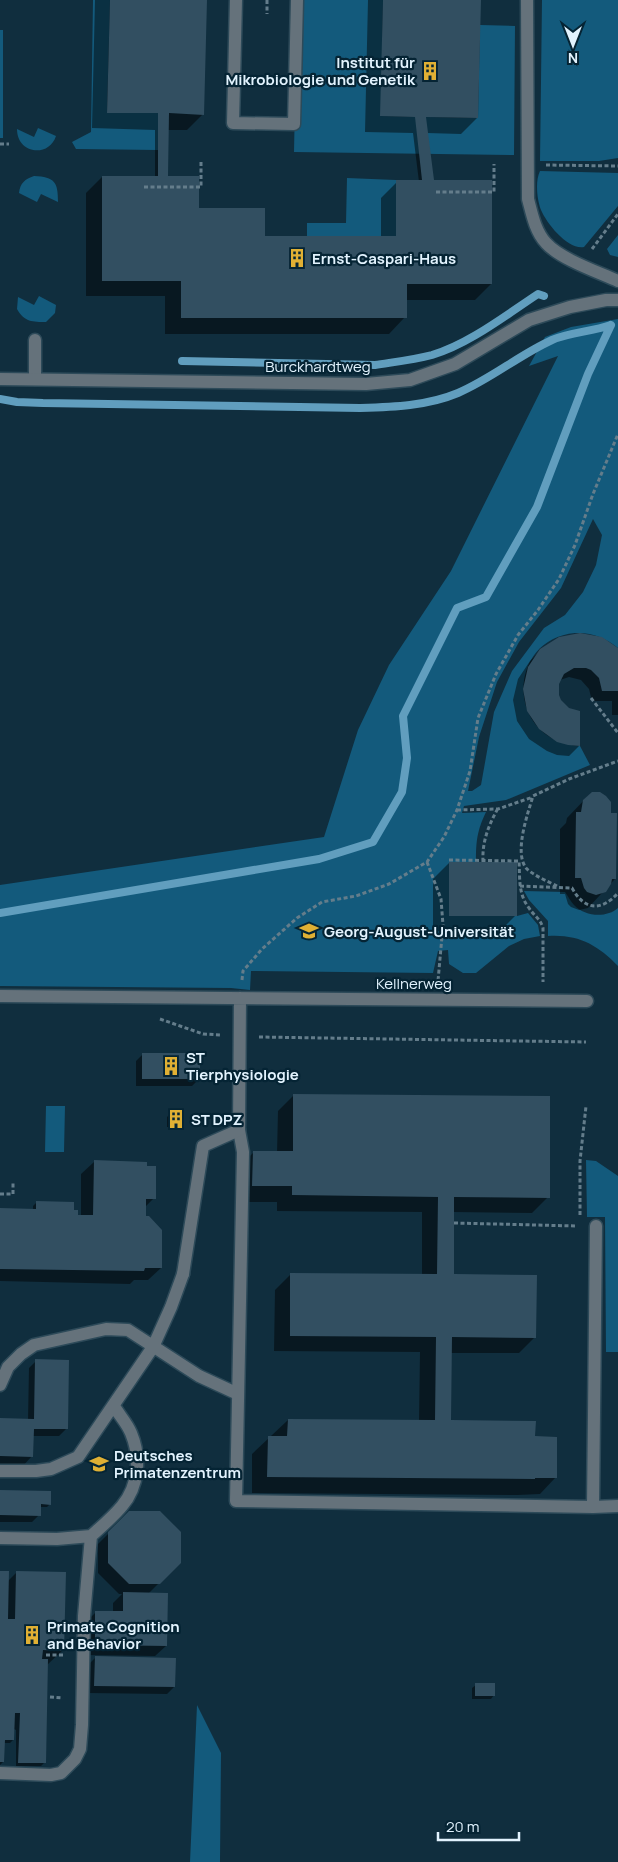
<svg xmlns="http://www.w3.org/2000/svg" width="618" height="1862" viewBox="0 0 618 1862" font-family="Manrope,sans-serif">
	<rect width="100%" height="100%" fill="#102e3e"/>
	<path fill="#135a7c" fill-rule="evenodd" d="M93,0H110L107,112L158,113V150L76,149L72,142L91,132Z
		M297,0H383L381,116L478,118L480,25L515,26L514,155L294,152Z
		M542,0H618V158L599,161H540Z
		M0,30H3V138H0Z
		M38,128L56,136C49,158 17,154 17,129L34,137Z
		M540,171L618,173V206L584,247C568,250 547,224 541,210C537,200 535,181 540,171Z
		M34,176C55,177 58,182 58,202L41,194L37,202L19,193C20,183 25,179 34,176Z
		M347,178L396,180V236H307V223H346Z
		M618,235V257L610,255L607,249Z
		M39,296L56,305L55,313L46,322C33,322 24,322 17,309L18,297L34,305Z
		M618,319V648C606,638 591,632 575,633C506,639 505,741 580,746L590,765L506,800L464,806L462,813L486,812C477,831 476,841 476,862H449V916H517L528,913L538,925L540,936L524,939L509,946L476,973H463L449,964L448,950L438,951L433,973L251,971L250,990L231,988L0,986V885L324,837L358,730L389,665L451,571L558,356L529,366L545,337L571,327ZM593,519L602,535L596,565L583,592L565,615L544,628L512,671L494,712L481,785L472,791H468L479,737L497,682L519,642L561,588Z
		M524,891L565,892C568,896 571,902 574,905C585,917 607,918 618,908V966C598,945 578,934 548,936V921L529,900Z
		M46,1106H65L64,1152H45Z
		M586,1160L596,1161L618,1176V1352H606L605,1217H587Z
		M197,1705L221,1753L220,1862H190Z"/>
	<path fill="#0007" d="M95,0H206L203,114L187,130H168L167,177L197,209L264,237H381V198L397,182H419L413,133L365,132L368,0H480L477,118L461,134L427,133L433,182L491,284L475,300H405V317L389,334H165V296H86V193L102,177H155V130L92,128Z
		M541,650H618V715H612V701H592L589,689L581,680L569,677L560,680L558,683V696L560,701L569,710L579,746L569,756L557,755L547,751L529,739L517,721L513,700L518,679L530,661Z
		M588,796L615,879L588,908L579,910L571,907L568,904L565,894H560V829L566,823L567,818Z
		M449,863L516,915L500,931H433V879Z
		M143,1054L199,1079L192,1086H136V1061Z
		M294,1095L548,1197L532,1213L453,1212L452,1276L535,1337L519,1353H450V1422L534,1437L556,1477L540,1494L518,1495L252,1493V1454L288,1420L419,1422L420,1352L274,1351L275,1290L291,1274L422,1276V1212L277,1211V1202H237V1169L253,1153H277L278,1111Z
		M170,1114L182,1124L178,1127H167V1117Z
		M94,1162L154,1198L144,1208V1217L161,1268L148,1280H134L130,1284L0,1281V1210H33V1206L37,1202L73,1211L77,1216H81V1174Z
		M36,1361L66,1429L59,1436H32V1456L22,1467L0,1466V1419L28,1420L29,1368Z
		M0,1492L50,1504L47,1507H39V1515L32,1522H0Z
		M130,1512L180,1562L149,1593L166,1646L155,1656L85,1655L86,1622L96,1612H113V1603L122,1594H119L98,1573V1544Z
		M0,1572L8,1581L16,1573L63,1650L46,1666L44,1763L41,1766H16V1730L14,1729L13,1740L10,1743H4L3,1762L0,1765Z
		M95,1658L174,1687L167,1694L87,1693L88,1665Z
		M476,1685L494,1695L491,1699H472V1688Z"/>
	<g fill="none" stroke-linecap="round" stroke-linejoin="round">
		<path stroke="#619ebe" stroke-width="8" d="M182,361L375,365C394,362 413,360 432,355C469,344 506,315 538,294L544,296
			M0,399L17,402L43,403L360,408C393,407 427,406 458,393C491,379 519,355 552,340C571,332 591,332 611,325
			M0,913L319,859L373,842L402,792L407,758L403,716L457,608L486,597L537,507L588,374L611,325"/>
	</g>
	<path fill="#324f61" d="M110,0H207L204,115L169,113L168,176H199V208H265V236H396V180H422L415,117L380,116L383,0H481L478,118L426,117L434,180H492V284H407V318H181V281H102V176H158V113H107Z
		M580,633L602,637L618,648V691H602L599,678L591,670L586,668H574L564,674L559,684V695L561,700L569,708L580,711V746L568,745L557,742L539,729L527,711L523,689L528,667L540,649L559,637Z
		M592,792H600L606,796L611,802V813H617L616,879H612L611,884L606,892L596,895L587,892L584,888L581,878H575L576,812H581L583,800Z
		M449,862H517V916H449Z
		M142,1053H200V1079H142Z
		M293,1094L550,1096V1198L454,1197V1274L537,1275L536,1338L452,1337L451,1420L536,1421L535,1436L557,1437V1478H535V1479L267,1477L268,1436H287L288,1419L435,1420L436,1337L290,1336V1273L437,1274L438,1197L292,1195V1186H252L253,1151H293Z
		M170,1113H183V1124H170Z
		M94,1160L147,1162V1166H156V1199H146V1216H149L162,1230V1268H145L144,1271L0,1269V1208L36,1209V1201L74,1202V1210H78V1215H93Z
		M35,1359L69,1360L68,1429H34L33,1457L0,1456V1418L34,1419Z
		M0,1490L51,1491V1505L41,1504V1516L0,1515Z
		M129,1511H160L181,1532V1563L160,1584H129L108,1563V1532Z
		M0,1571H9L8,1619H15L16,1571L66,1572L64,1651L43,1650L42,1659H48L46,1763H18L20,1713H15L14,1740H5L4,1762H0Z
		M123,1592L168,1593L167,1646L95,1645V1611H123Z
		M95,1656L176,1658L175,1687L94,1686Z
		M475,1683H495V1696H475Z"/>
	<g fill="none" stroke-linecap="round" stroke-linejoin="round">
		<g stroke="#2d4a59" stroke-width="15">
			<path id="service" d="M527,0L528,199C532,214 535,231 546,243C560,259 598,272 618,281
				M35,379V340
				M239,1130L243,1152L236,1501L593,1507L596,1226
				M0,1385L8,1367L21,1354L34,1345L106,1329L128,1330L199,1376L238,1394
				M0,1471H36L51,1469L78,1457L153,1347L171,1307L183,1274
				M593,1507L618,1506
				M0,1538L57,1539L91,1536
				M0,1773L51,1775L61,1773L75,1759L80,1749L82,1725L84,1616L91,1536C101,1527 113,1517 122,1506C139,1486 141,1457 131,1433C127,1423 119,1415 114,1406"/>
		</g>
		<g stroke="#2d4a59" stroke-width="15">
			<path id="pedestrian" d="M236,0L233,123L294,124L297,0"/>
		</g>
		<g stroke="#2d4a59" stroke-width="15">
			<path id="minor" d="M0,379L366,384L410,380L455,364L529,320L570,307L606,300H618
				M0,996L587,1001
				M183,1274L203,1146L239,1130L240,998"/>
		</g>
		<path stroke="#647d8b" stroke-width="3" stroke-dasharray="4 2.5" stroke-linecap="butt" d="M267,0V14
			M0,144H9
			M546,165L618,166
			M144,187H201V160
			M436,192H494V164
			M592,249L618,214
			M591,698L618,733
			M457,810L498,809L533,797
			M449,860L519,861C520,878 518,894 529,908C534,916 540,918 543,928V982
			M427,862L441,899L443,925L438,981
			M483,862C482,842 488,827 497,810
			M520,886L572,888C584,910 601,912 618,893
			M557,886C549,882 533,875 527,869C513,854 528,813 533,796L569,779L618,761
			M242,980L243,971L262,949L297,918L322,902L356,896L389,884L427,862L444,837L457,810L470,771L478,718L496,674L518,635L538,610L559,579L575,545L593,494L618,434
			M160,1019L203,1034L221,1035
			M259,1037L586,1042
			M0,1194H13V1181
			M580,1215V1161L586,1106
			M454,1223L577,1226
			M46,1655H63
			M50,1697L63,1698"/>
		<use href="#service" stroke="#65727b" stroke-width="12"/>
		<use href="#pedestrian" stroke="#65727b" stroke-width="12"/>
		<use href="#minor" stroke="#65727b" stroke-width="12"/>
	</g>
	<defs>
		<g id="building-bare" transform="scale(1.5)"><path d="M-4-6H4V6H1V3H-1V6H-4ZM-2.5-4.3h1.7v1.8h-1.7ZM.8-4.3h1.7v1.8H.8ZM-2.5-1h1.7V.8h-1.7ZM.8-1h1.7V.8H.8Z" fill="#e0b034" stroke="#052434" stroke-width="2.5" paint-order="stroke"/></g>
		<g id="university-bare" transform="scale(1.5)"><path d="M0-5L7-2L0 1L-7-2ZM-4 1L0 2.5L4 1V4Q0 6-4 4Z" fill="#e0b034" stroke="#052434" stroke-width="2.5" paint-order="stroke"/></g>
	</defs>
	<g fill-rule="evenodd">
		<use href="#building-bare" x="430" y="71"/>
		<use href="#building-bare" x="297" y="258"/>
		<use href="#university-bare" x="309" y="931"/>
		<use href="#building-bare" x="171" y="1066"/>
		<use href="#building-bare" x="176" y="1119"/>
		<use href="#university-bare" x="99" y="1464"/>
		<use href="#building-bare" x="32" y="1635"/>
	</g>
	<g text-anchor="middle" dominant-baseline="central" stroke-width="4.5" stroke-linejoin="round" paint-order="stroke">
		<g font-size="15" font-weight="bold" fill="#e2f3fe" stroke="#052434" text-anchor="start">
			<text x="415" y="62" text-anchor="end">Institut für<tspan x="415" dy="17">Mikrobiologie und Genetik</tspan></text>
			<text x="312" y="258">Ernst-Caspari-Haus</text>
			<text x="324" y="931">Georg-August-Universität</text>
			<text x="186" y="1057">ST<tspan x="186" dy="17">Tierphysiologie</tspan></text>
			<text x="191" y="1119">ST DPZ</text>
			<text x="114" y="1455">Deutsches<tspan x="114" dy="17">Primatenzentrum</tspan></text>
			<text x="47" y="1626">Primate Cognition<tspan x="47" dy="17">and Behavior</tspan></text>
		</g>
		<g font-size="15" fill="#e2f3fe" stroke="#052434">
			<text x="318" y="366">Burckhardtweg</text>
			<text x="414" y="983">Kellnerweg</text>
		</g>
	</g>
	<g transform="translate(573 45) rotate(180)" stroke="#052434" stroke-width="4" paint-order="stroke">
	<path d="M0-4L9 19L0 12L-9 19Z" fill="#e2f3fe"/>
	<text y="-8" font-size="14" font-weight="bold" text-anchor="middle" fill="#e2f3fe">N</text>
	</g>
	<path d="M438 1832v8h81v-8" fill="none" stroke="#e2f3fe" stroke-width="2.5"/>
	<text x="446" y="1832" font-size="15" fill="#e2f3fe" stroke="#052434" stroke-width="4" paint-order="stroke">20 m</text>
</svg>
